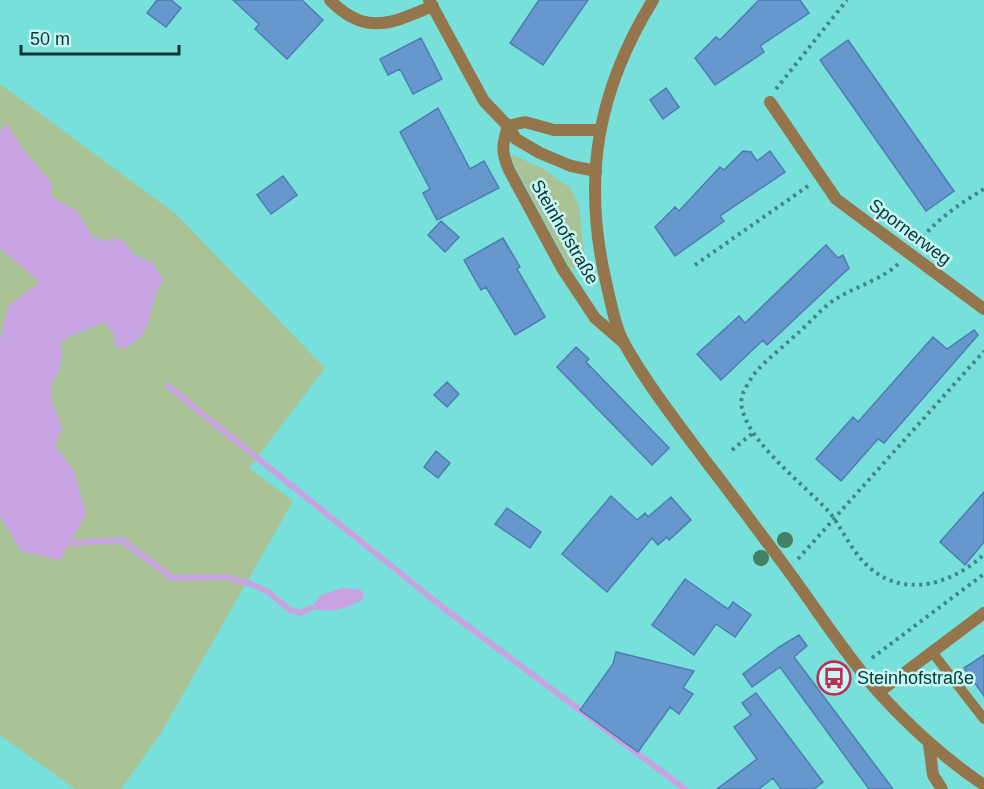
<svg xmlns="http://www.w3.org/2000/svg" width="984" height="789" viewBox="0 0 984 789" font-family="Helvetica,sans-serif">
	<rect width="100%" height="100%" fill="#78e0db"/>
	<path fill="#aac396" d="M0,84L176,214L325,368L249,468L293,501L161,733L121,789H75L0,735V516L21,551L74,471L55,446L62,427L52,401L51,384C62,372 63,358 61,342C75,333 90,329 105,322L124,349C152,333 146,324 155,297C157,291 160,285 163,280L152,262L133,254L124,241L114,238L104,241L92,236L77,211L52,197L51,182L22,148L7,125L0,130Z
		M513,155L544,169L561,182L570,187L579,206L585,261L579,269H573L569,266L511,159Z
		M0,249L41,282L8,306L0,339Z"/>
	<path fill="#c8a3e1" d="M7,124L22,148L51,182L52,197L77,211L92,236L104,241L114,238L124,241L133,254L152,262L163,280C160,285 157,291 155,298C146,324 152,333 124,349L115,346L113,334L105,322C90,329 74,333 61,342C63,358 61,372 51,384L52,401L62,427L55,446L74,471L86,514L60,560L21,551L0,516V339L8,306L40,282L0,249V130Z
		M342,588L361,590L364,594L362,600C347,609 328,614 311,608L321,595Z"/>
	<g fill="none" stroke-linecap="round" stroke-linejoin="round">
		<path stroke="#c8a3e1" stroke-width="6" d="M168,386L441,606L685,789
			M70,543L122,540L172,578L226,577L248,583L267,591L290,610L300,613L311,608"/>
	</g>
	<path fill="#6698ce" stroke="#4c7db2" stroke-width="1.5" d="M157,0H171L181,8L166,27L147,13Z
		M233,0H302L323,20L287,59L255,29L259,24Z
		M539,0H588L543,65L510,43Z
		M759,0H800L809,13L760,46L764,52L715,85L695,58L716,37L720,40Z
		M421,38L442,79L413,94L400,69L388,75L380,59Z
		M848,40L954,191L926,211L820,60Z
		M666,88L679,107L663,119L650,100Z
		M438,108L470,169L484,161L499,188L437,220L423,193L430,189L400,132Z
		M743,151L751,152L757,161L770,151L785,172L720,216L724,221L675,256L655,227L675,207L679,211L720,167L724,170Z
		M283,176L297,195L271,214L257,195Z
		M441,221L459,237L445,252L428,235Z
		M503,238L520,267L517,269L545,317L515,335L486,287L481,290L464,260Z
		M826,245L838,258L843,255L849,268L767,345L763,340L721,380L697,354L739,316L745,323Z
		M974,330L978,335L884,443L878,439L841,481L816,459L853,417L858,422L933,337L947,349Z
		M576,347L589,359L586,362L669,448L652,465L557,367Z
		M447,382L459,394L447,407L434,395Z
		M436,451L450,463L438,478L424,467Z
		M984,492V542L965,565L940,542Z
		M611,496L637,520L645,513L648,517L671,497L691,520L669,540L667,537L658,545L652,538L607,592L562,554Z
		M507,508L541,532L530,548L495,524Z
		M685,579L728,609L733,602L751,615L735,637L716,624L694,655L652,625Z
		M799,635L807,646L794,657L893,789H869L780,667L752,687L743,674L779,647Z
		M616,652L694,671L683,688L693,694L679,714L670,707L638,752L580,710L613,664Z
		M984,655V696L964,668Z
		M756,693L823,782L814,789H781L773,778L759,789H717L757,759L734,727L751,715L742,703Z"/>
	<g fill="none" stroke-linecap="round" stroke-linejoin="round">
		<path stroke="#3d8885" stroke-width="4" stroke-dasharray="3 4.5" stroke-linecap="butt" d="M776,89L847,0
			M918,243C934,221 961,203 984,189
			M898,264C884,278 856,287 839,297C824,305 811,322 798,333C784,346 767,359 755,373C751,378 746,387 743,393C729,429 808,487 830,513C844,531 852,553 870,568C905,599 955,583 984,554
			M695,265L808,186
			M732,450L753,433
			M798,559L984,351
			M872,658L984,574"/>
		<path stroke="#95754c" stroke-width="10" d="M932,652L984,719"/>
		<path stroke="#95754c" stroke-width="12" d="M330,0C366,37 392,23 433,6
			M429,0L484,101L508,126L516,139L540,153L571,166L596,171
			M770,102L836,199L984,309
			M508,126C502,146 501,151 509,170L562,268L595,318L624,343
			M508,126L525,122L554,130H599
			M879,692L984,613
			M929,744L933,775L942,789"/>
		<path stroke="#95754c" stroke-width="12" d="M653,0C597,91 582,178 606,282C611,303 615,327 625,345C649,387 679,425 708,464C733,496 757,529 781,561C814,605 843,652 879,693C911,728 945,759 984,785"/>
	</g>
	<g fill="#457f64">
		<circle cx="785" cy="540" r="8"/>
		<circle cx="761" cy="558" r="8"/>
	</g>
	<defs>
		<g id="bus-ring" transform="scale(1.725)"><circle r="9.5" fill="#c7f7f4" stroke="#be2d52" stroke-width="1.5"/><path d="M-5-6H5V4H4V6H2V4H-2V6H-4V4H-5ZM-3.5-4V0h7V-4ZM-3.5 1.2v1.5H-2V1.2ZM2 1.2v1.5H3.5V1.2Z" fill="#be2d52"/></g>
	</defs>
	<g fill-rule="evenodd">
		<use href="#bus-ring" x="834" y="678"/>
	</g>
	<g text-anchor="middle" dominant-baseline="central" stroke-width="5" stroke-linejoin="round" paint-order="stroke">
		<g font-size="18" fill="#063635" stroke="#c7f7f4">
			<text transform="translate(565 232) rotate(60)">Steinhofstraße</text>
			<text transform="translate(910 232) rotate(37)">Spornerweg</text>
		</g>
		<g font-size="18" fill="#063635" stroke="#c7f7f4" text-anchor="start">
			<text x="857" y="678">Steinhofstraße</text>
		</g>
	</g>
	<path d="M21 45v9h158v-9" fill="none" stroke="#063635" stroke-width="3"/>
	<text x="30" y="45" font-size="18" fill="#063635" stroke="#c7f7f4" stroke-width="4.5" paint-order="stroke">50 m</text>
</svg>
